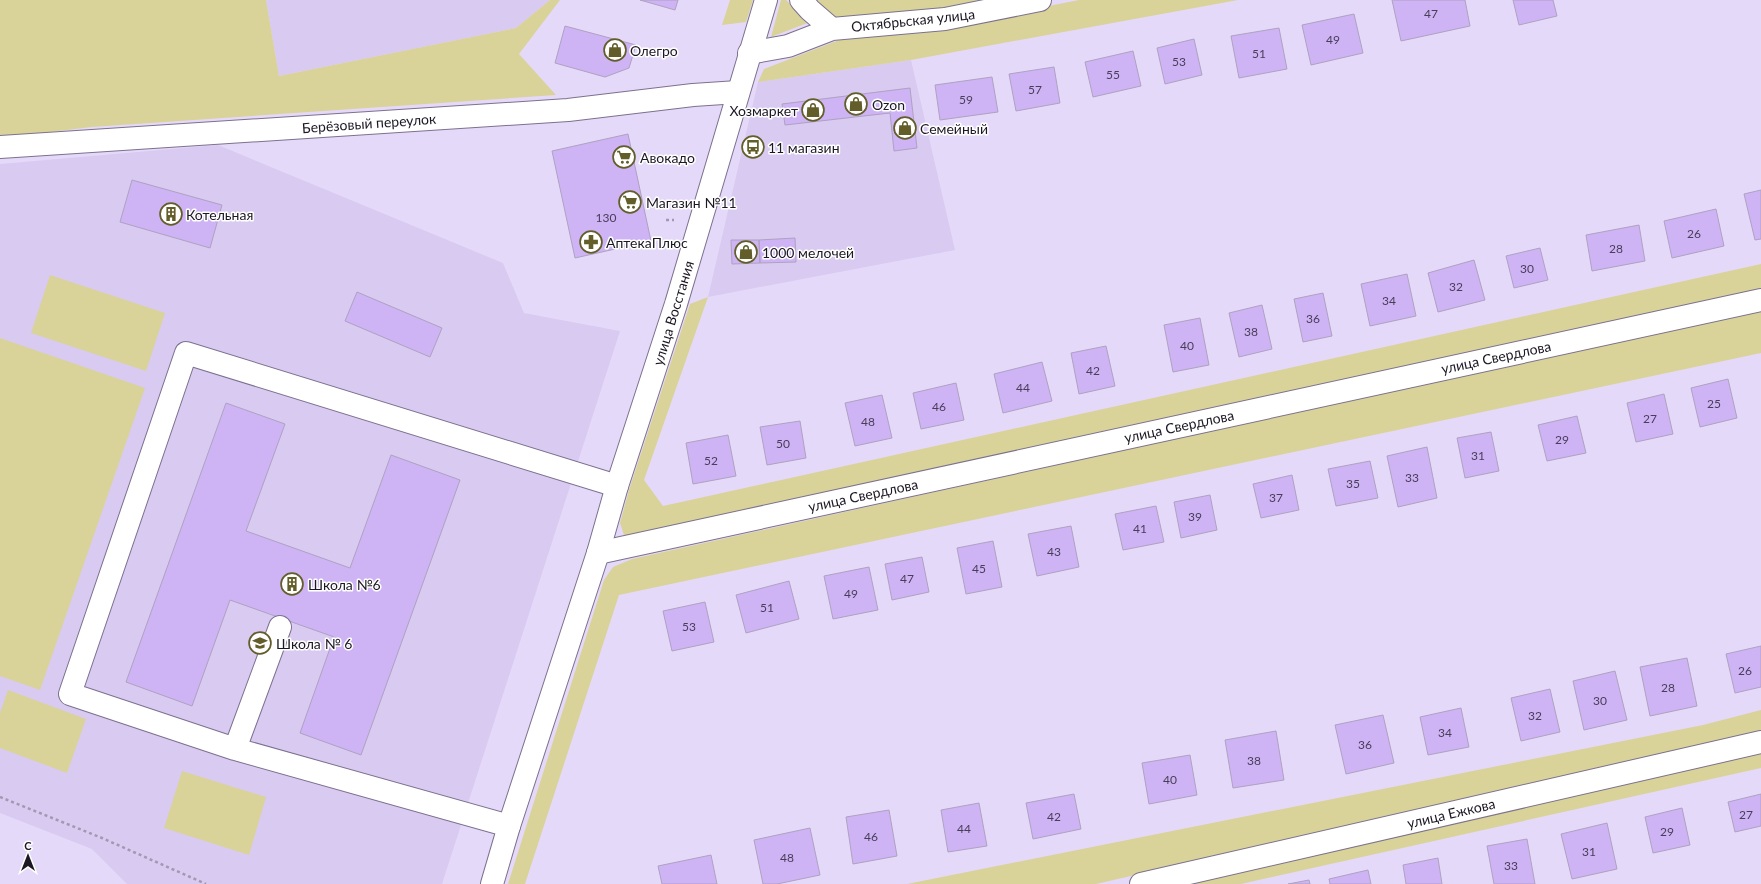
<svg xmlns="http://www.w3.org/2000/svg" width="1761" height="884" viewBox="0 0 1761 884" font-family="Lato,sans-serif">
	<rect width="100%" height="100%" fill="#e5d9f9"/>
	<path fill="#d9caf1" d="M266,0H550L516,28L279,76Z
		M911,60L955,250L708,297L758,82Z
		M218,145L503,263L524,313L620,331L442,884H127L92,849L0,813V164Z"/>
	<path fill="#d9d39a" d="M0,0H266L279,76L516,28L550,0H560L519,54L556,95L92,127L0,138Z
		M730,0H753L746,22L722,25Z
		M781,0H786L810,22L771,37Z
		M817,0H988L945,9L839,19L825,9Z
		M1079,0H1238L911,60L758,82L764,69L839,40L948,26Z
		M1761,264V291L635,539L624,535L620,523L629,490L690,304L708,297L644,480L663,506Z
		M50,275L165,313L146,371L31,333Z
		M1761,309V353L619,595L525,884H508L604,580L613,567L632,559Z
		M0,338L145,388L40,690L0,676Z
		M8,690L86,719L67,773L0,748V713Z
		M1761,710V732L1096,884H907L1703,725Z
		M1761,750V768L1241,884H1176Z
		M182,771L266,797L249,855L164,828Z"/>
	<path fill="#ceb3f5" stroke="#aea2c0" d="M640,0H678L675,10Z
		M1392,0H1465L1470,26L1401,41Z
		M1513,0H1553L1557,16L1519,25Z
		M1354,14L1363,53L1311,65L1302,25Z
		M565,26L636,45L629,68L605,77L555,63Z
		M1279,28L1287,69L1239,78L1231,36Z
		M1194,39L1202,75L1165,84L1157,48Z
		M1133,51L1141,86L1093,97L1085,62Z
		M1054,67L1060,103L1016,111L1009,74Z
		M992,77L998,112L940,120L935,85Z
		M910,88L917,148L894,151L890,113L785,125L782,104Z
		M628,134L651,241L575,258L552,151Z
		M132,180L222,205L210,248L120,222Z
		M1761,190V239L1755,240L1744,194Z
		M1716,209L1724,246L1672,258L1664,221Z
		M1639,225L1645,261L1592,271L1586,235Z
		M795,238L796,262L760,263L759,240Z
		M731,240H759L760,263L732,264Z
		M1540,248L1548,280L1514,288L1506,256Z
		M1474,260L1485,300L1438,312L1428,273Z
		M1407,274L1416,316L1370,326L1361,284Z
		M357,292L442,328L430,357L345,321Z
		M1323,293L1332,336L1303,342L1294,299Z
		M1262,305L1272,349L1239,357L1229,313Z
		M1200,318L1209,365L1173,372L1164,325Z
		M1106,346L1115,386L1079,394L1071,353Z
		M1042,362L1052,401L1003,413L994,374Z
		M1728,379L1737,418L1700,427L1691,388Z
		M956,383L964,420L921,429L913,393Z
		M1664,394L1673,434L1636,442L1627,403Z
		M882,395L892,438L855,446L845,403Z
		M226,403L285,424L246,531L350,568L391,455L460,480L361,755L300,733L334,637L230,600L192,706L126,682Z
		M1577,416L1586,453L1547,461L1538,425Z
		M800,421L806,458L767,465L760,427Z
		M1491,432L1499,471L1465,478L1457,438Z
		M728,435L736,476L693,484L686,443Z
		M1427,447L1437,498L1398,507L1387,456Z
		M1370,461L1378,498L1336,506L1328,469Z
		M1292,475L1299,510L1261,518L1253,484Z
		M1210,495L1217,530L1181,538L1174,502Z
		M1156,506L1164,542L1123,550L1115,514Z
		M1071,526L1079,567L1037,576L1028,534Z
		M993,541L1002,587L966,594L957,548Z
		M922,557L929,592L892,600L885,564Z
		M869,567L878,610L833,619L824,576Z
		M789,581L799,619L746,633L736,595Z
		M705,602L714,642L672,651L663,611Z
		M1761,646V687L1735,693L1726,654Z
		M1687,658L1697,706L1650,716L1640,667Z
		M1615,671L1627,720L1584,730L1573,681Z
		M1550,689L1560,732L1521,741L1511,698Z
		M1461,708L1469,747L1428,755L1420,717Z
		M1383,715L1394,763L1346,774L1335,725Z
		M1276,731L1284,780L1233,788L1225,740Z
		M1190,755L1197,795L1149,804L1142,763Z
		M1074,794L1081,829L1033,839L1026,803Z
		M1761,794V826L1735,832L1728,802Z
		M979,803L987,846L948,852L941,810Z
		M1682,808L1690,845L1653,853L1645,817Z
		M889,810L897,856L853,864L846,817Z
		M1607,823L1617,869L1572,879L1561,834Z
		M810,828L820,875L777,884H763L754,840Z
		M1527,839L1535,884H1494L1487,846Z
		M711,855L717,884H662L658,866Z
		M1438,858L1442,884H1406L1403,865Z
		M1368,870L1371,884H1330L1329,879Z
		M1309,880L1310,884H1288Z"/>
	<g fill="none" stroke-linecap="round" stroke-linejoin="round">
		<g stroke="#7c718e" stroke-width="24">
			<path id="minor" d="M801,0L810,10L832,29L945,19L1040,0
				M749,53L788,46L832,29
				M0,147L568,110L693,95L738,92
				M598,553L1761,300
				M235,749L280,627
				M509,826L235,749L70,694L186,353L617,486
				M1141,884L1761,742"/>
		</g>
		<g stroke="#7c718e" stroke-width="24">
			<path id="major" d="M492,884L509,826L598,553L617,486L676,304L766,0"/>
		</g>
		<path stroke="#a298b2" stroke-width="2.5" stroke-dasharray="3 3" stroke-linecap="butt" d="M666,220H674
			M0,797L102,838L206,884"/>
		<use href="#minor" stroke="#fff" stroke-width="22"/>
		<use href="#major" stroke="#fff" stroke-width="22"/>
	</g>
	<defs>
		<g id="shop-ring" transform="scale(1.15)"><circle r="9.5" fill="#fff" stroke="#635d2a" stroke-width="1.5"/><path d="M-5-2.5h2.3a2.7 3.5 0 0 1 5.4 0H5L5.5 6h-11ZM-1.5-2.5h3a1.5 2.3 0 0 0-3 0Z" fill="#635d2a"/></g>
		<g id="bus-ring" transform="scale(1.15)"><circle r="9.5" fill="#fff" stroke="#635d2a" stroke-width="1.5"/><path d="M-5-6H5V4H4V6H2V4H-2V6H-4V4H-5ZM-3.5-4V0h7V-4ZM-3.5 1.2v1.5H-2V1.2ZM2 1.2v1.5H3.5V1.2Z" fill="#635d2a"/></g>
		<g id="supermarket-ring" transform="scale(1.15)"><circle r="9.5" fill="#fff" stroke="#635d2a" stroke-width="1.5"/><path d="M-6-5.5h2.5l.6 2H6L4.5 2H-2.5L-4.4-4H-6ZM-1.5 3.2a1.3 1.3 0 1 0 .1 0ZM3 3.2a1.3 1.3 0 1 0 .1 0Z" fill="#635d2a"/></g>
		<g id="building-ring" transform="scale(1.15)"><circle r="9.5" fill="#fff" stroke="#635d2a" stroke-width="1.5"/><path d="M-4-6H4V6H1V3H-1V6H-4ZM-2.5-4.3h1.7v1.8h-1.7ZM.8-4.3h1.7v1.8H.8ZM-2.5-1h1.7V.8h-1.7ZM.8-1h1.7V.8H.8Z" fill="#635d2a"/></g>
		<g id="pharmacy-ring" transform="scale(1.15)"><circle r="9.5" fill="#fff" stroke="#635d2a" stroke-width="1.5"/><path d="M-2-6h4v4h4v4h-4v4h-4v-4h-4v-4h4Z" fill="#635d2a"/></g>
		<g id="school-ring" transform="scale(1.15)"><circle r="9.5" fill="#fff" stroke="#635d2a" stroke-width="1.5"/><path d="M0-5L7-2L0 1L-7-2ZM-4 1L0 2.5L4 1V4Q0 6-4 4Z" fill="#635d2a"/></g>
	</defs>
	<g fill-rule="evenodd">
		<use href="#shop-ring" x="615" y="50"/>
		<use href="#shop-ring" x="856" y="104"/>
		<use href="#shop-ring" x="813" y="110"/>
		<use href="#shop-ring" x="905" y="128"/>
		<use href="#bus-ring" x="753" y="147"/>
		<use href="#supermarket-ring" x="624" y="157"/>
		<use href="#supermarket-ring" x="630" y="202"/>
		<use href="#building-ring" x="171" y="214"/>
		<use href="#pharmacy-ring" x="591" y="242"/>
		<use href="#shop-ring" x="746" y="252"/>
		<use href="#building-ring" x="292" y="584"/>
		<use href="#school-ring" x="260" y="643"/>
	</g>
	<g text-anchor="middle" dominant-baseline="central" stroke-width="3" stroke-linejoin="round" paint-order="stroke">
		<g font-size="12" fill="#483e58">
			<text x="1431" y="13">47</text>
			<text x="1333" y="39">49</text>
			<text x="1259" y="53">51</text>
			<text x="1179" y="61">53</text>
			<text x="1113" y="74">55</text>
			<text x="1035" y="89">57</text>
			<text x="966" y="99">59</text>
			<text x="606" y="217">130</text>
			<text x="1694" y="233">26</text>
			<text x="1616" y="248">28</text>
			<text x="1527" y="268">30</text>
			<text x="1456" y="286">32</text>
			<text x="1389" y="300">34</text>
			<text x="1313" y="318">36</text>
			<text x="1251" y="331">38</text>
			<text x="1187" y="345">40</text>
			<text x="1093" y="370">42</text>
			<text x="1023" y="387">44</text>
			<text x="1714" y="403">25</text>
			<text x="939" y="406">46</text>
			<text x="1650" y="418">27</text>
			<text x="868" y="421">48</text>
			<text x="1562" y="439">29</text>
			<text x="783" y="443">50</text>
			<text x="1478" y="455">31</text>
			<text x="711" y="460">52</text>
			<text x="1412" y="477">33</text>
			<text x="1353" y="483">35</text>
			<text x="1276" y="497">37</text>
			<text x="1195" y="516">39</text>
			<text x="1140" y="528">41</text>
			<text x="1054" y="551">43</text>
			<text x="979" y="568">45</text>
			<text x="907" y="578">47</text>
			<text x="851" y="593">49</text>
			<text x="767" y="607">51</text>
			<text x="689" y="626">53</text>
			<text x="1745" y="670">26</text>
			<text x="1668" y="687">28</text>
			<text x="1600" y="700">30</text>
			<text x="1535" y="715">32</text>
			<text x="1445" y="732">34</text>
			<text x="1365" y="744">36</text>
			<text x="1254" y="760">38</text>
			<text x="1170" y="779">40</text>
			<text x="1746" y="814">27</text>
			<text x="1054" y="816">42</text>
			<text x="964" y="828">44</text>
			<text x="1667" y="831">29</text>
			<text x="871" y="836">46</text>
			<text x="1589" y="851">31</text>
			<text x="787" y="857">48</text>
			<text x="1511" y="865">33</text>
		</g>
		<g font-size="14" fill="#1c1723" stroke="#fff">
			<text transform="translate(913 20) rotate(-6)">Октябрьская улица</text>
			<text transform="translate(369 123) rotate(-4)">Берёзовый переулок</text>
			<text transform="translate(673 313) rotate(-73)">улица Восстания</text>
			<text transform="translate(1496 357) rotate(-12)">улица Свердлова</text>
			<text transform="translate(1179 426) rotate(-12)">улица Свердлова</text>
			<text transform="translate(863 495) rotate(-12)">улица Свердлова</text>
			<text transform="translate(1451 813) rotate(-13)">улица Ежкова</text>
		</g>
		<g font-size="14" fill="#1c1723" stroke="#fff" text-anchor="start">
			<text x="630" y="50">Олегро</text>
			<text x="872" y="104">Ozon</text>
			<text x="798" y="110" text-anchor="end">Хозмаркет</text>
			<text x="920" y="128">Семейный</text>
			<text x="768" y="147">11 магазин</text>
			<text x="640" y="157">Авокадо</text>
			<text x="646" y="202">Магазин №11</text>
			<text x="186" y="214">Котельная</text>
			<text x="606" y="242">АптекаПлюс</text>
			<text x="762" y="252">1000 мелочей</text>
			<text x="308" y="584">Школа №6</text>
			<text x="276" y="643">Школа № 6</text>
		</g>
	</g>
	<g transform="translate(28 856)" stroke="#ffffff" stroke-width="3" paint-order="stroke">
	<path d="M0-3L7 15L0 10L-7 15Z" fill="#1c1723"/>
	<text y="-6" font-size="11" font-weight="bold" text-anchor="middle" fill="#1c1723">С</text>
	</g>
</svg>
